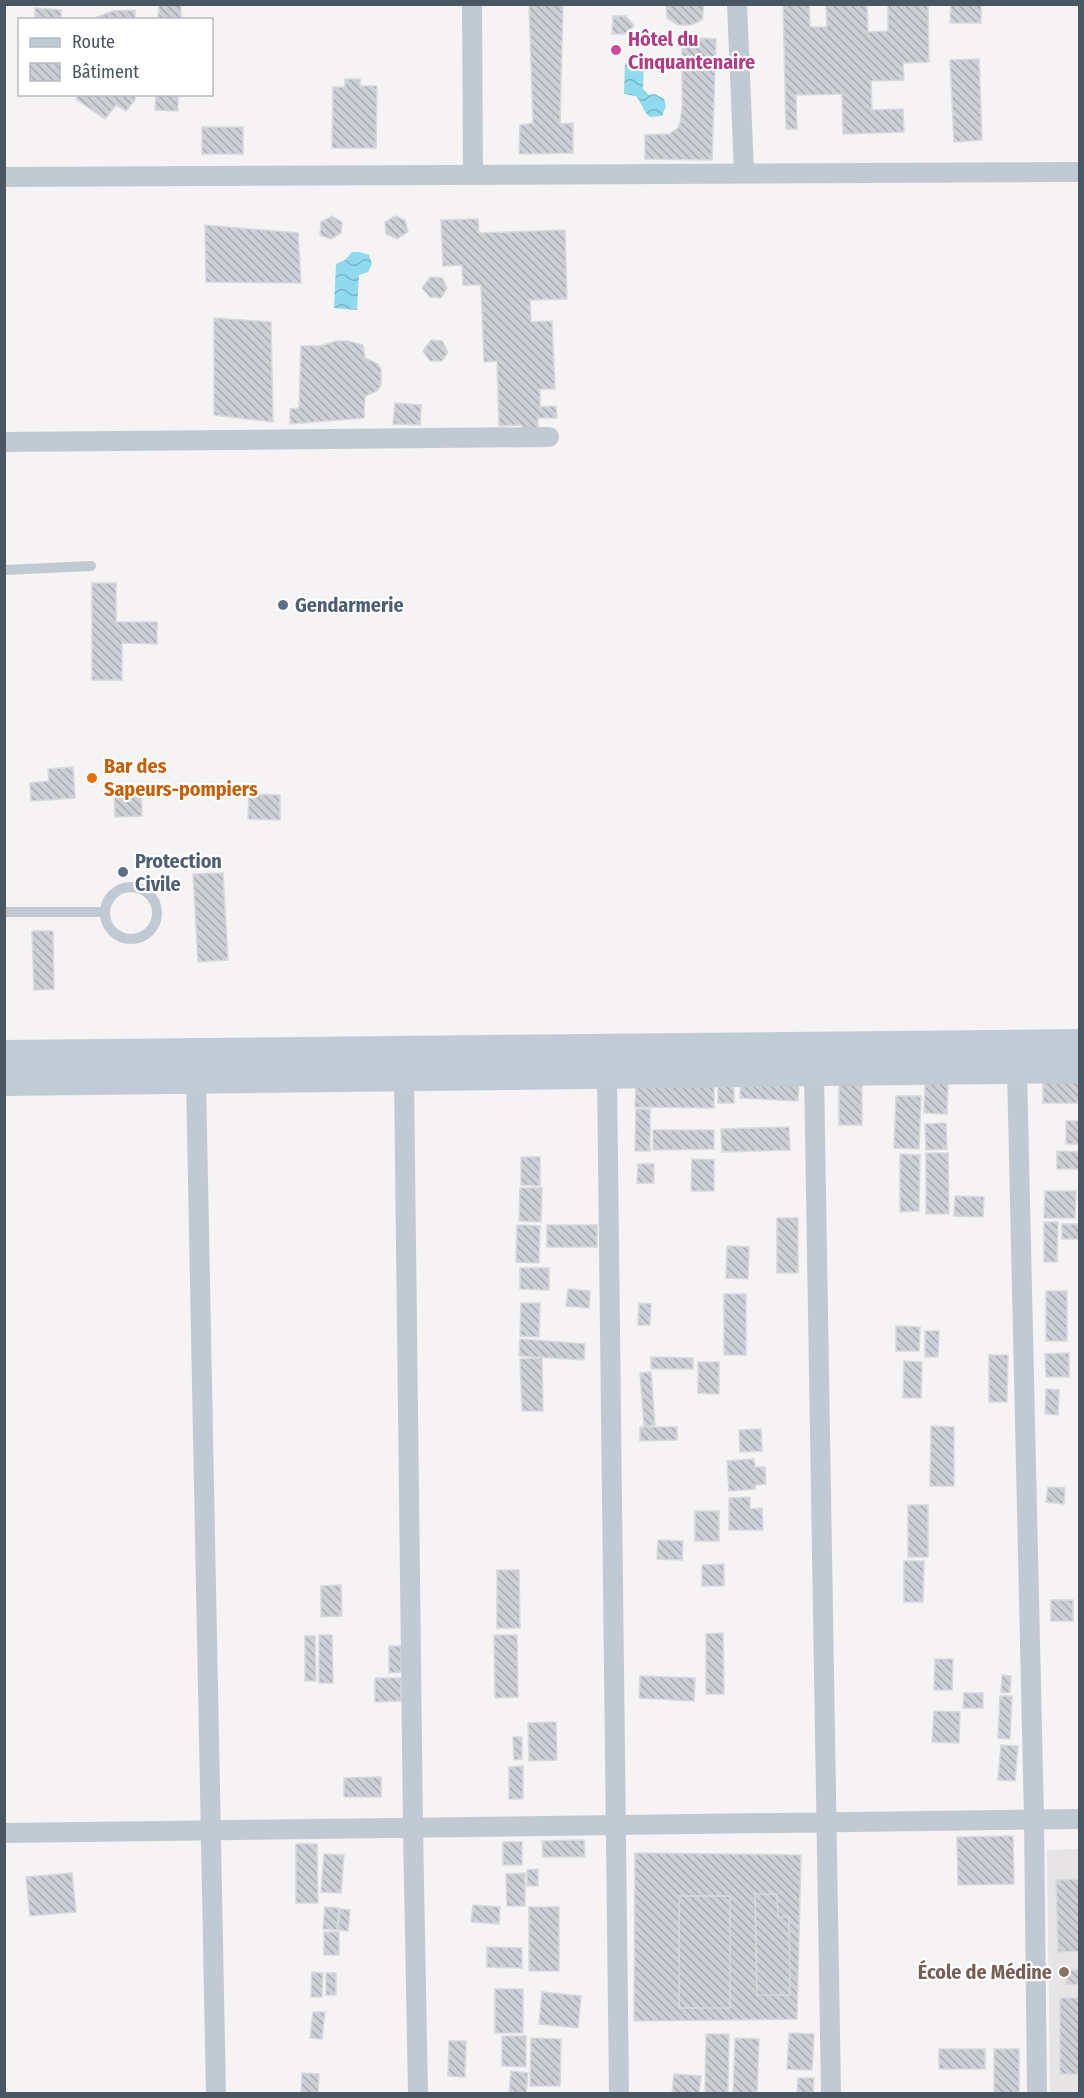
<svg xmlns="http://www.w3.org/2000/svg" width="1084" height="2098" viewBox="0 0 1084 2098" font-family="'Fira Sans Condensed',sans-serif">
	<defs>
		<pattern id="water-waves" width="16" height="10" patternUnits="userSpaceOnUse" patternTransform="scale(1.5)"><rect width="16" height="10" fill="#90daee"/><path d="M0 5q4-4 8 0t8 0" fill="none" stroke="#78b4c4"/></pattern>
		<pattern id="building-back-hatch" width="6" height="6" patternUnits="userSpaceOnUse" patternTransform="scale(1.5)"><rect width="6" height="6" fill="#cdcfd5"/><path d="M-1 5l2 2M0 0l6 6M5-1l2 2" fill="none" stroke="#a8abb0"/></pattern>
	</defs>
	<rect width="100%" height="100%" fill="#f5f3f3"/>
	<path fill="#e6e4e5" d="M1079,1849V2093H1050L1047,1850Z"/>
	<path fill="url(#water-waves)" d="M625,63L644,64L643,89L649,95L655,94L664,99L666,106L662,116L650,117C643,112 642,103 636,96L624,94Z
		M352,252H360L369,255L372,264L368,272L359,275L357,310L334,308L336,264L345,260Z"/>
	<path fill="url(#building-back-hatch)" stroke="#d7d9de" stroke-width="1.5" d="M159,4H181V20H158Z
		M529,4H563L560,124L573,123V153L519,154L520,125L533,123Z
		M666,4H704L702,20L691,25H678L667,18Z
		M783,4H809L810,27H827L826,4H867L868,32L888,31V4H928L929,62L903,63L904,80L871,81L872,110L903,109L904,132L843,134L842,94L796,95L797,129H786Z
		M951,4H981V23H950Z
		M35,8L61,10V20H35Z
		M135,10V20H98L97,17L113,11Z
		M613,16H626L634,26L625,34H612Z
		M682,37L716,39L712,160L645,159V135L669,134L678,128L680,123L682,108Z
		M979,59L982,140L954,142L950,60Z
		M345,79H360V86H377L376,148H332L333,87H345Z
		M79,94H135V100L126,111L116,105L105,119L76,99Z
		M156,94H178V111L155,110Z
		M202,127H243V154H202Z
		M332,216L342,222L341,233L331,239L320,235L321,222Z
		M395,216L405,220L408,232L397,239L386,234L385,222Z
		M478,219L479,233L565,230L567,299L530,300L531,322L552,321L555,389H540V407L556,406L557,418H538V433H523L522,425L499,426L497,361L484,362L481,285H463L462,265L443,266L441,220Z
		M205,225L298,233L301,283L206,282Z
		M430,277L442,278L447,288L441,298L430,297L422,288Z
		M214,318L271,322L273,422L214,415Z
		M431,340L442,341L448,352L442,361H430L423,351Z
		M337,341H348L363,345L365,358L378,364L381,369V385L377,391L365,396L364,418L290,424V409L299,408L301,346H320Z
		M395,403L421,405L420,425L393,424Z
		M92,583H116V622H157V644L122,643V680H92Z
		M73,767L75,798L31,801L30,783L49,781L48,769Z
		M141,786L142,816L115,817L114,787Z
		M249,794L280,795V820L248,819Z
		M223,873L228,960L198,962L193,874Z
		M32,931H53L54,989L34,990Z
		M1043,1078H1080V1103H1043Z
		M741,1081L799,1083L798,1101L740,1098Z
		M839,1081H862V1125H839Z
		M925,1081L948,1082L947,1114L924,1113Z
		M636,1083L714,1084V1108L635,1107Z
		M718,1085H734V1103H718Z
		M896,1096H921L919,1149L894,1148Z
		M636,1109H650V1151H635Z
		M1066,1121H1080V1144H1066Z
		M946,1123L947,1149L926,1150L925,1124Z
		M789,1127L790,1150L722,1152L721,1129Z
		M653,1130H714V1149L653,1150Z
		M1057,1151L1080,1152V1169H1057Z
		M926,1153H948L949,1214H926Z
		M900,1154L920,1155L919,1211L900,1212Z
		M521,1157H540V1186L521,1185Z
		M692,1159L714,1160V1191H691Z
		M638,1164H654V1183H637Z
		M520,1188H542L541,1222L519,1221Z
		M1045,1191H1076L1075,1218H1044Z
		M955,1196L984,1197L983,1217L954,1216Z
		M777,1218H798V1273H777Z
		M1044,1222H1058L1057,1262H1044Z
		M1062,1224H1080V1239H1062Z
		M517,1225L540,1226L539,1263L516,1262Z
		M547,1225H597V1247H547Z
		M727,1246L749,1247L748,1279L726,1278Z
		M520,1268H549V1290L520,1289Z
		M568,1289L590,1291L589,1308L566,1306Z
		M1046,1291H1067V1341H1046Z
		M724,1294H746V1355H724Z
		M521,1303H540L539,1337L520,1336Z
		M639,1303L651,1304L650,1325H638Z
		M896,1326L920,1327L919,1351H896Z
		M925,1331H939L938,1357H925Z
		M520,1339L585,1344L584,1360L519,1356Z
		M1069,1353V1377H1046L1045,1354Z
		M989,1355H1008L1007,1402H989Z
		M651,1357L693,1358V1369H651Z
		M542,1358L543,1411H522L520,1359Z
		M904,1361L922,1362L921,1398H903Z
		M698,1362H719V1394L698,1393Z
		M651,1372L655,1425L644,1426L640,1373Z
		M1046,1389L1059,1390L1058,1415L1045,1414Z
		M931,1426L954,1427V1486H930Z
		M640,1427H677V1440L640,1441Z
		M761,1429L762,1451L740,1452L739,1430Z
		M754,1459L755,1467H765L766,1484L755,1485V1489L729,1491L727,1461Z
		M1048,1487L1065,1488L1064,1504L1046,1502Z
		M750,1497V1509L762,1508L763,1530H729V1498Z
		M908,1505H928V1557H908Z
		M695,1511H719V1541H695Z
		M658,1540L683,1541L682,1560L657,1559Z
		M904,1561H924L923,1602H904Z
		M724,1564V1586H702V1565Z
		M497,1570H519L520,1628H497Z
		M341,1585L342,1616L321,1617V1586Z
		M1051,1600H1073V1621H1051Z
		M723,1633L724,1694H706V1634Z
		M319,1635H332L333,1683H319Z
		M494,1635H517L518,1697L495,1698Z
		M305,1636H315L316,1681H305Z
		M389,1646H401V1672L389,1673Z
		M935,1659H953L952,1690H934Z
		M1002,1675L1011,1676L1010,1693L1001,1692Z
		M640,1676L695,1678L694,1701L639,1698Z
		M375,1678H401V1701L375,1702Z
		M964,1693H983V1708H963Z
		M1000,1696H1012L1010,1739L998,1738Z
		M934,1711L960,1712L959,1743L932,1742Z
		M556,1722L557,1760L529,1761L528,1723Z
		M513,1737H522V1759L514,1760Z
		M1001,1745L1018,1746L1015,1781L998,1780Z
		M523,1766V1799H509V1767Z
		M381,1777V1797H344V1778Z
		M1013,1836L1014,1884L958,1885L957,1837Z
		M584,1840L585,1857H543L542,1841Z
		M503,1842H522V1865H503Z
		M296,1844H317L318,1903H296Z
		M635,1853L801,1855L797,2019L634,2021Z
		M324,1854L344,1855L341,1893L321,1892Z
		M538,1869V1886H527V1870Z
		M72,1873L76,1912L30,1916L26,1877Z
		M525,1873V1906H507L506,1874Z
		M1080,1879V1951L1058,1952L1056,1880Z
		M755,1894H777L778,1917H789L790,1995H757Z
		M679,1896H730V2008H679Z
		M473,1905L500,1907L499,1924L471,1922Z
		M325,1907L339,1908L337,1930L323,1929Z
		M529,1907H559V1971H529Z
		M340,1909L350,1910L348,1931L338,1930Z
		M324,1932H339V1955H324Z
		M487,1947L522,1948V1968L487,1967Z
		M1066,1970H1080V1985L1066,1984Z
		M312,1972L323,1973L322,1997H311Z
		M326,1973H336V1995H326Z
		M495,1989H523V2033H495Z
		M542,1992L581,1996L578,2028L539,2024Z
		M1060,1998H1080V2074H1060Z
		M313,2012H325L322,2039L310,2038Z
		M789,2033L814,2034L812,2070L787,2069Z
		M706,2034H729L728,2094H705Z
		M502,2036H526V2067L502,2066Z
		M531,2038L561,2039L560,2086H530Z
		M735,2038L759,2039L757,2094H733Z
		M449,2041H466L465,2077L448,2076Z
		M939,2049H985V2069H939Z
		M994,2049H1019V2094H994Z
		M511,2071L528,2073L526,2094H509Z
		M302,2073L319,2074L318,2094H301Z
		M674,2074L701,2076L699,2094H672Z
		M798,2078H814L813,2094H797Z"/>
	<g fill="none" stroke-linecap="round" stroke-linejoin="round">
		<path stroke="#c1cad2" stroke-width="10" d="M4,570L91,566
			M105 913a26 26 0 1 1 52 0a26 26 0 1 1-52 0Z
			M4,912H105"/>
		<path stroke="#c1cad2" stroke-width="20" d="M472,4L473,175
			M737,4L744,172
			M4,177L1080,172
			M4,442L549,437
			M1017,1069L1034,1819L1037,2094
			M814,1073L831,2094
			M607,1075L619,2094
			M404,1077L413,1828L418,2094
			M196,1080L216,2094
			M4,1833L1080,1819"/>
		<path stroke="#c1cbd6" stroke-width="28" d="M4,1054L1080,1043
			M4,1082L1080,1069"/>
	</g>
	<circle fill="#d1479c" stroke="#fff" stroke-width="2" cx="616" cy="50" r="6"/>
	<g fill="#5c6f8a" stroke="#fff" stroke-width="2">
		<circle cx="283" cy="605" r="6"/>
		<circle cx="123" cy="872" r="6"/>
	</g>
	<circle fill="#e8710a" stroke="#fff" stroke-width="2" cx="92" cy="778" r="6"/>
	<circle fill="#8d6e63" stroke="#fff" stroke-width="2" cx="1064" cy="1972" r="6"/>
	<g text-anchor="middle" dominant-baseline="central" stroke-width="4.5" stroke-linejoin="round" paint-order="stroke">
		<g font-size="20" font-weight="bold" fill="#b23c85" stroke="#fff" text-anchor="start">
			<text x="628" y="39">Hôtel du<tspan x="628" dy="23">Cinquantenaire</tspan></text>
		</g>
		<g font-size="20" font-weight="bold" fill="#4e5e75" stroke="#fff" text-anchor="start">
			<text x="295" y="605">Gendarmerie</text>
			<text x="135" y="861">Protection<tspan x="135" dy="23">Civile</tspan></text>
		</g>
		<g font-size="20" font-weight="bold" fill="#c56008" stroke="#fff" text-anchor="start">
			<text x="104" y="766">Bar des<tspan x="104" dy="23">Sapeurs-pompiers</tspan></text>
		</g>
		<g font-size="20" font-weight="bold" fill="#785e54" stroke="#fff" text-anchor="end">
			<text x="1052" y="1972">École de Médine</text>
		</g>
	</g>
	<rect width="1084" height="2098" fill="none" stroke="#4a5661" stroke-width="12"/>
	<rect x="18" y="18" width="195" height="78" fill="#ffffff" stroke="#b7bbc0" stroke-width="1.5"/>
	<rect x="30" y="38" width="30" height="9" fill="#c1cbd6" stroke="#b7bbc0" stroke-width="1.5"/>
	<text x="72" y="48" font-size="18" fill="#4a5661">Route</text>
	<rect x="30" y="63" width="30" height="18" fill="url(#building-back-hatch)" stroke="#b7bbc0" stroke-width="1.5"/>
	<text x="72" y="78" font-size="18" fill="#4a5661">Bâtiment</text>
</svg>
